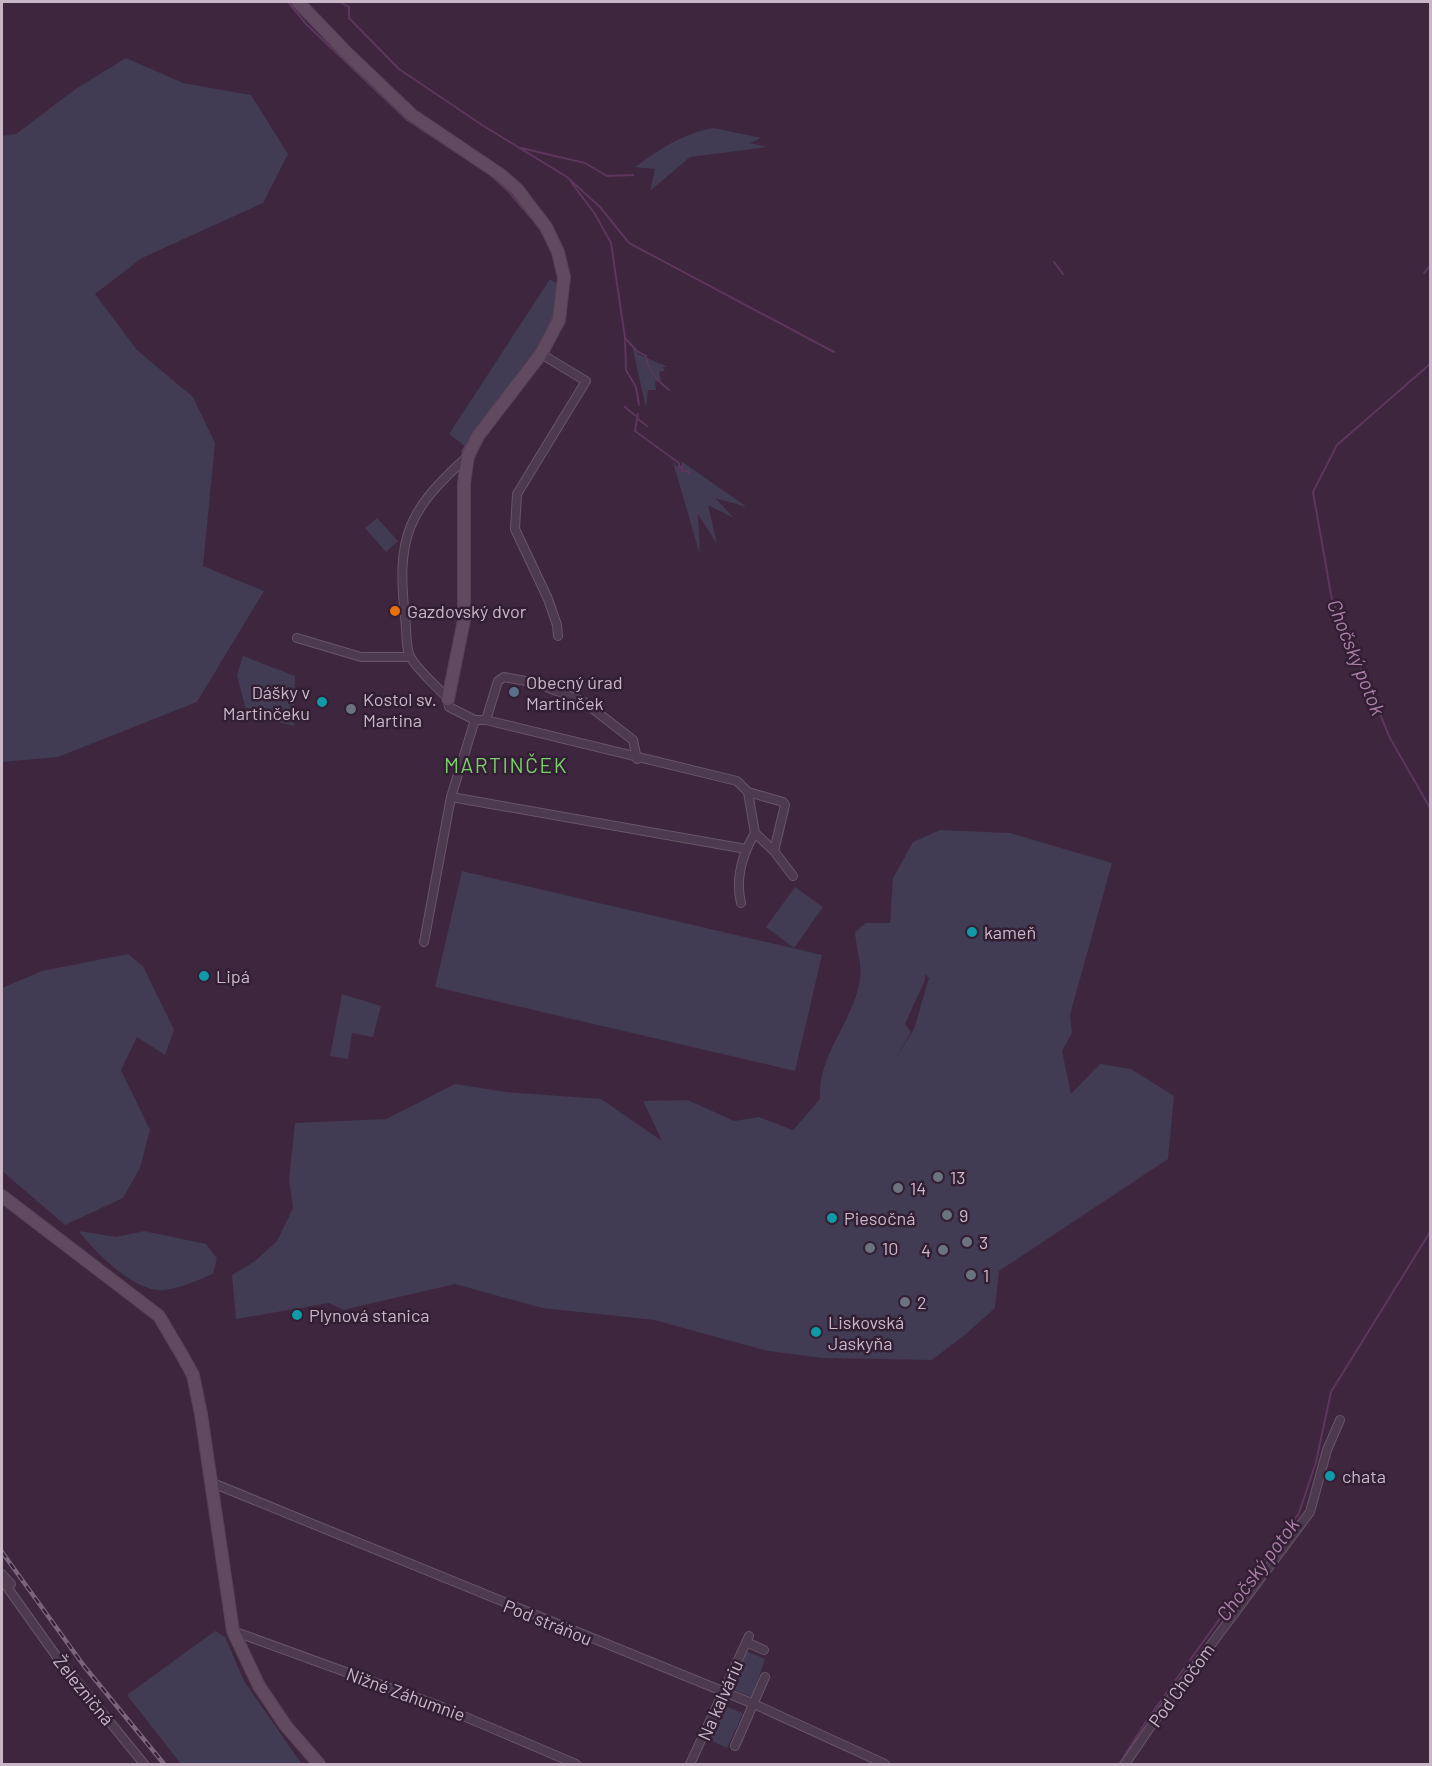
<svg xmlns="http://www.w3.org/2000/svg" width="1432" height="1766" viewBox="0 0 1432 1766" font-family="Barlow,sans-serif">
	<rect width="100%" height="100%" fill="#3d263e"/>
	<path fill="#413b53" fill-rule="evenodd" d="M126,58L183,83L251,95L288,154L263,203L142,258L95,294L137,350L193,397L215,443L203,566L264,591L197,702L58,757L2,762V136L16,134L77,88Z
		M714,128L761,138L750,143L767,147L690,157L650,191L655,169L635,167C660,149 683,133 714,128Z
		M550,279L562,288C546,350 504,396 466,447L449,434Z
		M632,346L638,354L668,367H663L665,371L659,372L661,380L655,382L656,390H648L646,408Z
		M681,461L747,507L715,498L734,518L708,505L717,544L698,514L700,555L673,462L683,473Z
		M377,518L398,541L386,552L365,528Z
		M243,656L295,676L294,726L247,714L237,675Z
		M940,830L1010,833L1112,863L1070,1015L1072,1033L1062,1051L1071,1094L1100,1064L1131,1069L1174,1096L1168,1159L999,1271L995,1308L966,1334L932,1360L823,1358L768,1351L654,1320L542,1308L455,1284L343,1310L329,1303L236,1319L232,1275L255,1261L277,1241L293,1208L289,1179L295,1123L386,1119L455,1084L506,1092L601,1099L662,1141L643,1101L688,1100L734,1121L759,1117L793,1130L820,1099C817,1055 854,1021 860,979C862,963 856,948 855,932L866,923H890L893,878L913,842ZM925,974L929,978L914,1029L895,1059L911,1032L905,1024L925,980Z
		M462,871L822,955L795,1071L435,987Z
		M795,887L823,907L794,948L766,927Z
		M128,954L143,966L174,1030L165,1055L137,1037L121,1070L150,1130L140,1168L123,1198L65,1225L2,1171V988L42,971Z
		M342,994L381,1006L373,1037L352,1033L348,1059L330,1056Z
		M79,1231L116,1237L144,1231L206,1244L217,1258L213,1274C198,1280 181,1288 164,1290C137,1294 94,1252 79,1231Z
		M215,1631L225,1637L244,1681L301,1763L299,1764H181L127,1695Z
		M746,1651L765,1659L752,1697L730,1688Z
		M725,1706L743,1713L727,1748L710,1740Z"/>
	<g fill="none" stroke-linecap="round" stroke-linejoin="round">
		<path stroke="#5d365d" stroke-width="2" d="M288,2L306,24L407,120L489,174L508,191L531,218
			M340,2L349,7V18L399,69L482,125L567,177L600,207L629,243L834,352
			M1430,79V81
			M521,148L585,163L607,176L633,175
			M571,182L595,214L611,243L625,338L626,370L636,387L639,405
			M535,222L545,237
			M1054,262L1063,274
			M1424,273L1430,266
			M544,336L554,314
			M625,338L637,351L646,356C647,369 659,382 669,390
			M1430,364L1337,445L1313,492L1332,600L1390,738L1430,808
			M522,369L532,357
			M625,407L636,416
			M638,414L635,431L679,463V468L683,466L681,471H689V474
			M638,419L647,426
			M462,451L469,441
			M1119,1764L1147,1720L1231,1603L1299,1513L1316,1462L1331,1392L1430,1232"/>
		<g stroke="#695568" stroke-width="10">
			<path id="street" d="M541,354L586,381L517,494L515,529L548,599L557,625L558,636
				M468,456C408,510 396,536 405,617C407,629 405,649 411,658C420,673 437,686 448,699L449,707L475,720H486L737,781L748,792L755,833C742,855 735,878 741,903
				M297,638L361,657H410
				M486,720L498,681L504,677L537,683L584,702L633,740L637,759
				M748,792L783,802L785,805L774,851
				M451,797L746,849
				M755,833L774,851L793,876
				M424,942L451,797L475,720
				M210,1482L754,1704L885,1764
				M2,1574L11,1584
				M2,1580L57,1657L144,1764
				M233,1631L442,1707L576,1764
				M746,1642L764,1650
				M735,1746L765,1677
				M690,1764L749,1636
				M1125,1764L1160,1713L1310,1512L1327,1450L1340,1420"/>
		</g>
		<g stroke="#544154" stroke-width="14">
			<path id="secondary" d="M298,2L347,53L412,115L501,175L517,189L546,227L558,252L564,277L559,320L541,354L478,436L468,456L464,483V620L448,699
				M2,1196L159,1316L182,1355L193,1375L201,1414L233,1631L259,1686L286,1726L319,1764"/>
		</g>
		<use href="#street" stroke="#4e3a4e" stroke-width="8"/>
		<use href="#secondary" stroke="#614960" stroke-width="12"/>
		<g stroke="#7b647c" stroke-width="4.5">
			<path id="rail" d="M2,1552L84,1666L164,1764"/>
		</g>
		<use href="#rail" stroke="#331f33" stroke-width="2" stroke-dasharray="7" stroke-linecap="butt"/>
	</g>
	<circle fill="#e8710a" stroke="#331f33" stroke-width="2" cx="395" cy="611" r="6"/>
	<circle fill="#5c6f8a" stroke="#331f33" stroke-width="2" cx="514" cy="692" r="6"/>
	<g fill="#0f9aa8" stroke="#331f33" stroke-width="2">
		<circle cx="322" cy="702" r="6"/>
		<circle cx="972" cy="932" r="6"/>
		<circle cx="204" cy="976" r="6"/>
		<circle cx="832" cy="1218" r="6"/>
		<circle cx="297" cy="1315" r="6"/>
		<circle cx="816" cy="1332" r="6"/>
		<circle cx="1330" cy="1476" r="6"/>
	</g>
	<g fill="#6b7280" stroke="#331f33" stroke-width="2">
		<circle cx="351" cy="709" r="6"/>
		<circle cx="938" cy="1177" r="6"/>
		<circle cx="898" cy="1188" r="6"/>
		<circle cx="947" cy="1215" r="6"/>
		<circle cx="967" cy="1242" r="6"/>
		<circle cx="870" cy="1248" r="6"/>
		<circle cx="943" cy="1250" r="6"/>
		<circle cx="971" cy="1275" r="6"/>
		<circle cx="905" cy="1302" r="6"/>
	</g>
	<g text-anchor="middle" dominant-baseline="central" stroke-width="5" stroke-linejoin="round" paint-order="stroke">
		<g font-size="18" fill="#c9b7c8" stroke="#331f33" text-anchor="start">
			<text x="407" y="611">Gazdovský dvor</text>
			<text x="526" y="682">Obecný úrad<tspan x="526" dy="21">Martinček</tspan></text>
			<text x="310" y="692" text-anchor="end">Dášky v<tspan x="310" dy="21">Martinčeku</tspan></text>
			<text x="363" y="699">Kostol sv.<tspan x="363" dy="21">Martina</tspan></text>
			<text x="984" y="932">kameň</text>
			<text x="216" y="976">Lipá</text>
			<text x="950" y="1177">13</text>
			<text x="910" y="1188">14</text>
			<text x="959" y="1215">9</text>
			<text x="844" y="1218">Piesočná</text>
			<text x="979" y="1242">3</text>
			<text x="882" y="1248">10</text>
			<text x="931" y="1250" text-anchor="end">4</text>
			<text x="983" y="1275">1</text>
			<text x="917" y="1302">2</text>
			<text x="309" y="1315">Plynová stanica</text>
			<text x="828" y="1322">Liskovská<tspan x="828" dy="21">Jaskyňa</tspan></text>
			<text x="1342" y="1476">chata</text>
		</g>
		<g font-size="18" fill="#c9b7c8" stroke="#331f33">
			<text transform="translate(548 1622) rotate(22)">Pod stráňou</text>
			<text transform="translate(1181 1685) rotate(-54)">Pod Chočom</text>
			<text transform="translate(84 1690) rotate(51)">Železničná</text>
			<text transform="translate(406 1694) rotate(20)">Nižné Záhumnie</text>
			<text transform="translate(720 1700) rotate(-66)">Na kalváriu</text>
		</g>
		<g font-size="20" font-style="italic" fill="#ad80ae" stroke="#331f33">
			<text transform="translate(1357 657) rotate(68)">Chočský potok</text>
			<text transform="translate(1257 1569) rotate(-53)">Chočský potok</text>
		</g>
		<g font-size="21" letter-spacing="1.5" fill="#7ccf6c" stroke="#331f33">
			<text x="506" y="764">MARTINČEK</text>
		</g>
	</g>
	<rect width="1432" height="1766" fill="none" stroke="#c9b7c8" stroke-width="6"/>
</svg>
